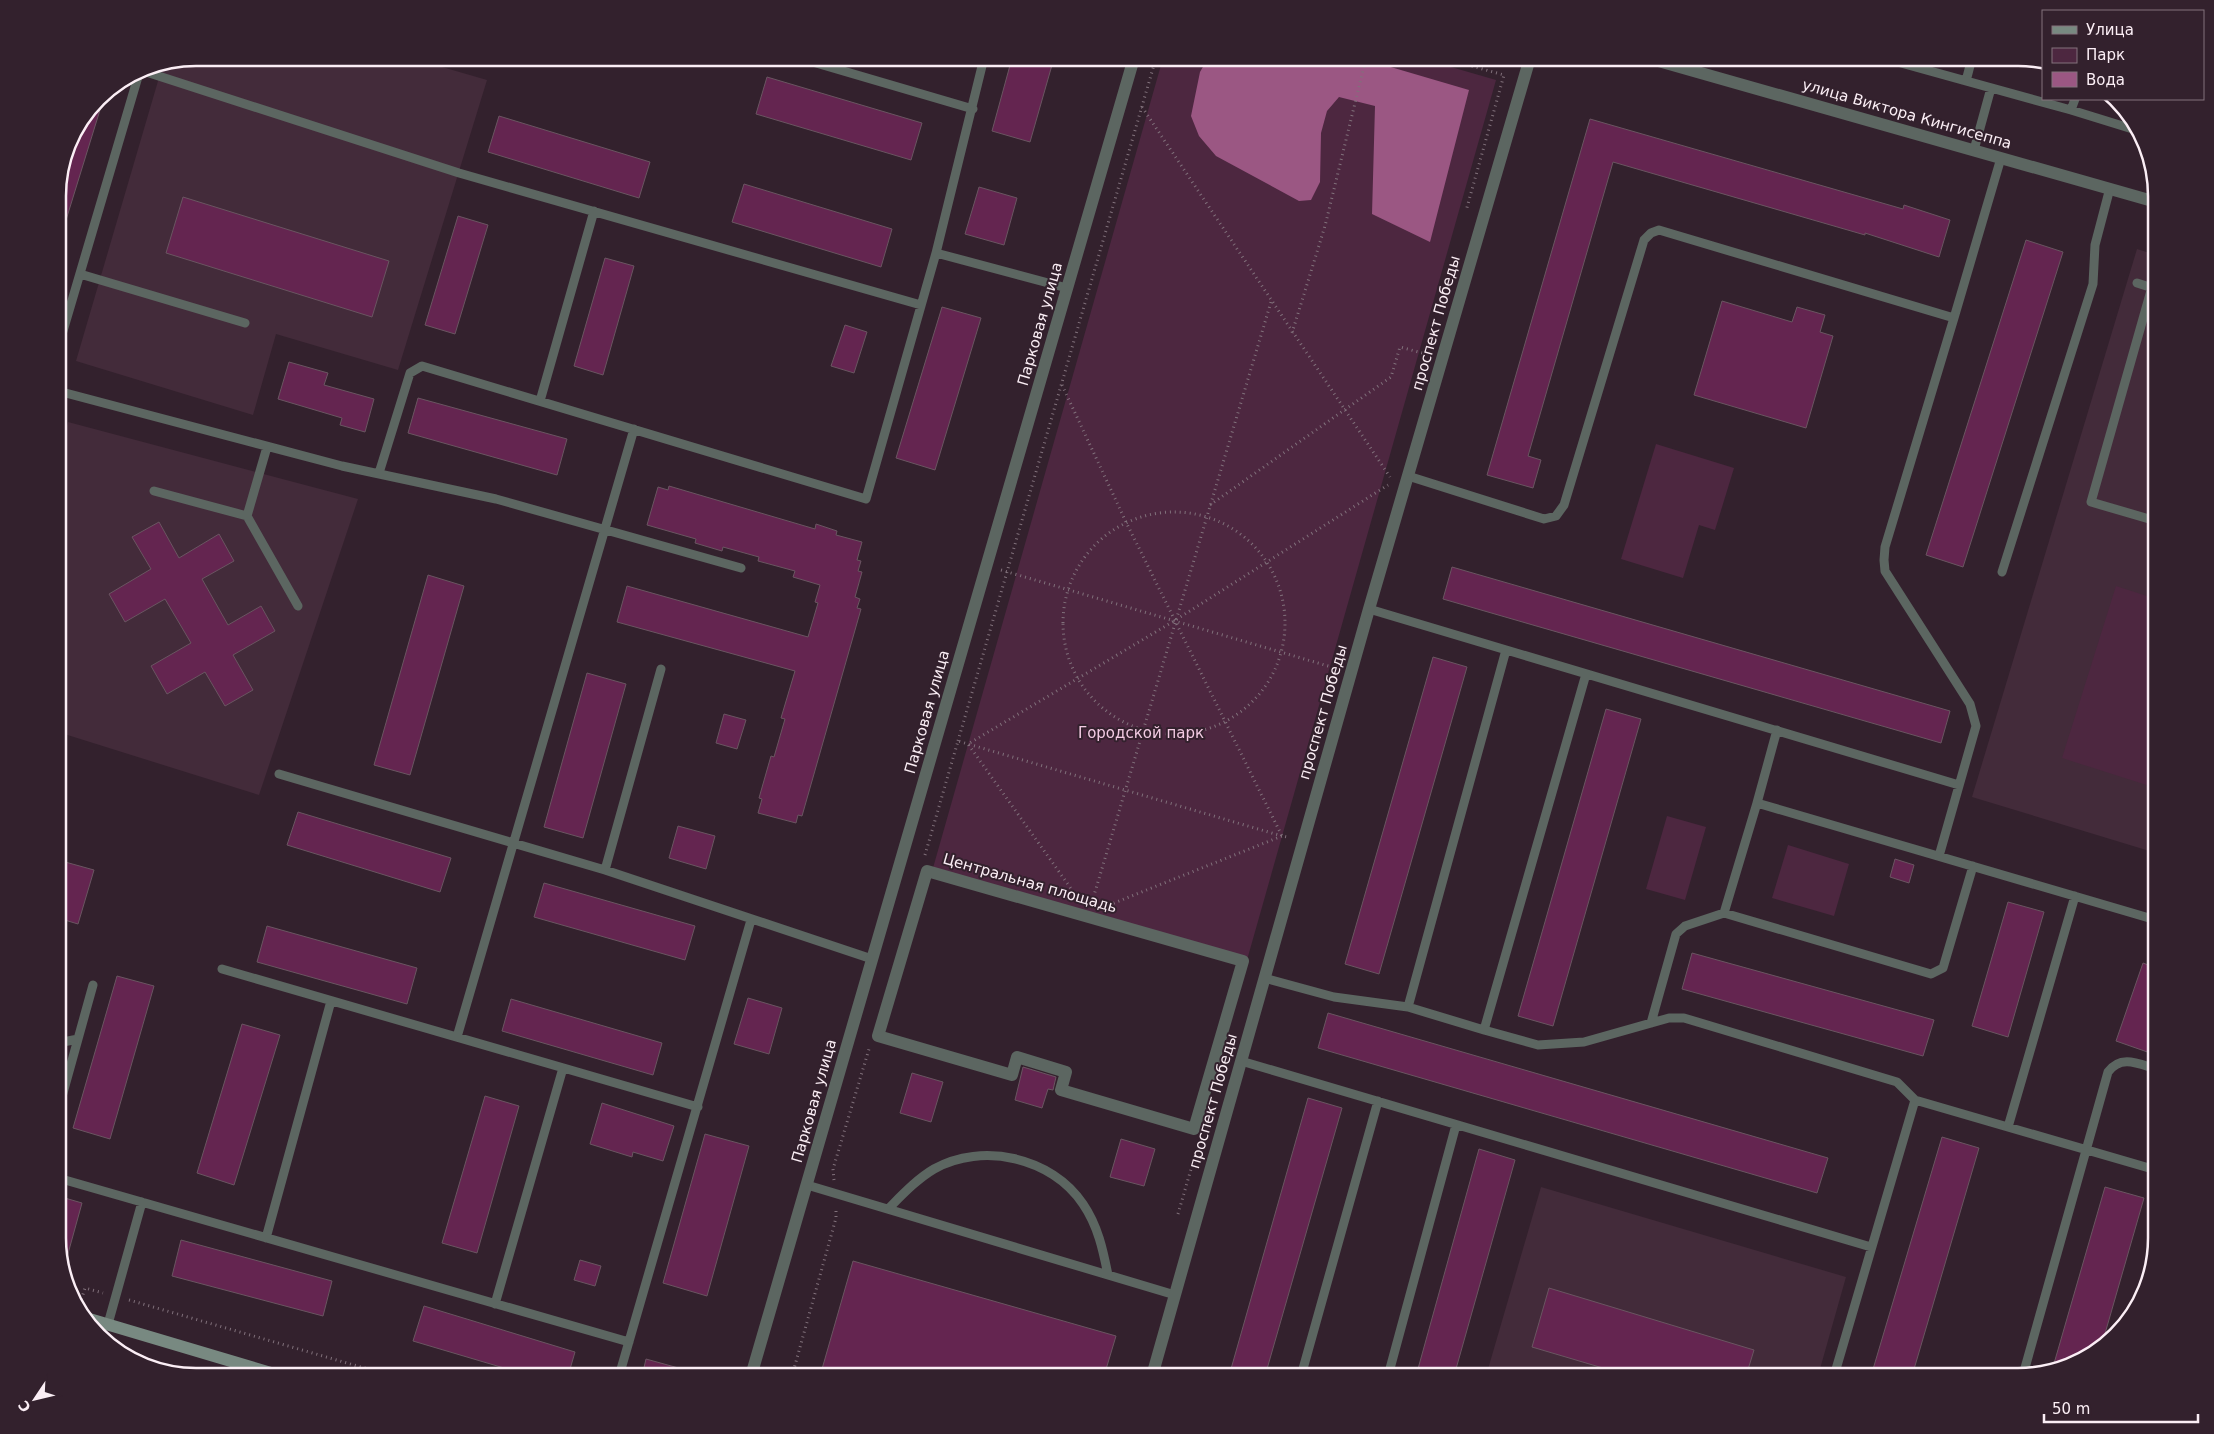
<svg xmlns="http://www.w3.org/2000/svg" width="2214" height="1434" viewBox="0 0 2214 1434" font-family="'DejaVu Sans',sans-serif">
	<rect width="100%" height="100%" fill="#33212d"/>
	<path fill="#432b3a" d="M196,58H411L487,80L398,370L276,334L253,415L76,361L163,64Z
		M2137,249L2156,255V853L1972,797Z
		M68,422L358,499L259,795L58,732V461Z
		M1541,1187L1846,1277L1818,1376H1486Z"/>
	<path fill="#4d2740" d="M1163,58H1420L1496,80L1247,960L933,868Z
		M1656,444L1734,468L1715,530L1699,525L1683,578L1621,559Z
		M2116,586L2156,599V788L2062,758Z
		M1667,816L1706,827L1685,900L1646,889Z
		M1788,845L1849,864L1834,916L1772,898Z"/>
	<path fill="#9b5783" d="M1208,58H1360L1469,90L1430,242L1372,214L1375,106L1339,97L1327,111L1321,133L1320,182L1311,200L1299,201L1216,156L1199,136L1191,116L1200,72Z"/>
	<path fill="#642550" stroke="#6a5561" d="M1012,58H1054L1030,142L992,131Z
		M767,77L922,123L911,160L756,114Z
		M101,96L104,97L62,233H58V188L68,143Z
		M499,116L650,162L639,198L488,152Z
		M1590,119L1903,209L1904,205L1950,220L1939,257L1865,233V235L1613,162L1528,456L1541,460L1533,488L1487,475Z
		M744,184L892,229L881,267L732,222Z
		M979,187L1017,198L1004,245L965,234Z
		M183,197L389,261L372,317L166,253Z
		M458,216L488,225L455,334L425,325Z
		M2026,240L2063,252L1963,567L1926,555Z
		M605,258L634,266L603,375L574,366Z
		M1722,301L1792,322L1797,307L1825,315L1820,332L1833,336L1806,428L1694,395Z
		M942,307L981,318L935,470L896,458Z
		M845,325L867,332L854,373L831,366Z
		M289,362L328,373L324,385L374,399L365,432L340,425L342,418L278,399Z
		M418,398L567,439L557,475L408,433Z
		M669,486L815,529L816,524L837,531L836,535L862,542L857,560L861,561L858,571L862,572L855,597L860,599L857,608L861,609L802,816L798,815L796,823L758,813L762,799L759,798L771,756L774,757L785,719L781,718L795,671L617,622L627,586L808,637L818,603L815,602L820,585L793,577L795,571L758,561L759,557L723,547L722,551L695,543L696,539L647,525L658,487L668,490Z
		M159,522L179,558L219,534L234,561L202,579L228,625L261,606L275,631L233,655L253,690L225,706L205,672L167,694L151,666L191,643L165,599L125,622L109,594L151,569L132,537Z
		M1452,567L1950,711L1941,743L1443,599Z
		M428,575L464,586L410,775L374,765Z
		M1433,657L1467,667L1379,974L1345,964Z
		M587,673L626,684L583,838L544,827Z
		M1606,709L1641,719L1553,1026L1518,1016Z
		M724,714L746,720L737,749L716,743Z
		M298,812L451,858L440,892L287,845Z
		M678,826L715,836L706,869L669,858Z
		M1895,859L1914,865L1909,883L1890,877Z
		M58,860L94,870L78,924L58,918Z
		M544,883L695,926L685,960L534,917Z
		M2008,902L2044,912L2008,1037L1972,1026Z
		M267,926L417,968L407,1004L257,962Z
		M1692,953L1934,1020L1923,1056L1682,989Z
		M2143,963L2156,968V1055L2116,1041Z
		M117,976L154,986L110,1139L73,1128Z
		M748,998L782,1008L769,1054L734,1044Z
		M511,999L662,1043L653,1075L502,1031Z
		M1328,1013L1828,1158L1817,1193L1318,1048Z
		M242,1024L280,1035L234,1185L197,1173Z
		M1023,1067L1056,1077L1053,1090L1048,1089L1042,1108L1015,1100Z
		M912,1073L943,1082L931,1122L900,1113Z
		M485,1096L519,1106L477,1253L442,1243Z
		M1308,1098L1342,1108L1265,1376H1229Z
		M602,1103L674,1126L663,1161L633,1152L632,1157L590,1144Z
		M705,1134L749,1146L707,1296L663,1283Z
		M1942,1137L1979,1148L1912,1376H1871Z
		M1121,1139L1155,1149L1144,1186L1110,1177Z
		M1479,1149L1515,1160L1454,1376H1416Z
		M2105,1187L2144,1198L2102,1344L2087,1358L2053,1367Z
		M58,1196L82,1203L64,1268L58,1246Z
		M181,1240L332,1281L323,1316L172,1276Z
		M580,1260L601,1266L595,1286L574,1280Z
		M853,1261L1116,1336L1104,1376H820Z
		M1549,1288L1754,1350L1746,1376H1630L1532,1347Z
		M424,1306L575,1352L568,1376H531L413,1341Z
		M646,1359L693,1372L692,1376H642Z"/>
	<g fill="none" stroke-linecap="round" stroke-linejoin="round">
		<path stroke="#81717b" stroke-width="3" stroke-dasharray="1 4" stroke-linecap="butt" d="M1443,58L1504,75L1466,211
			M1142,107L1390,477
			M1292,333L1325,226L1366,58
			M1062,385L1126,522L1282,836L1287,837
			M1210,505L1391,377L1400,347L1426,354
			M1063 623a111 111 0 1 1 222 0a111 111 0 1 1-222 0Z
			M1001,570L1335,668
			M958,741L1156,58
			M1282,836L968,744L1174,621L1388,485
			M925,855L958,741L968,744L1077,897
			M1092,902L1271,302
			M1109,905L1282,836
			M834,1180L833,1169L869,1049
			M1178,1214L1198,1145
			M129,1300L392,1376
			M80,1304L85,1288L103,1293
			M792,1376L836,1218V1208"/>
		<path stroke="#5c6661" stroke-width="9" d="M799,58L973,109
			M1883,58L2071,110L2075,99
			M140,70L459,173L921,305
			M1966,81L1972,58
			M2071,110L2139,131
			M1974,150L1991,88
			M936,253L1067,288
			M80,274L245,323
			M2137,283L2156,289
			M2152,287L2091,502L2156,521
			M58,348L140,70
			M58,391L342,466L496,499L741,568
			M540,401L594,211
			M267,447L247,516L298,606
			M379,473L410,373L422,366L866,499L936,253L984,58
			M1408,476L1544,519L1556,516L1564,505L1644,240L1651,233L1659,230L1954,318L2001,158
			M154,491L247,516
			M2002,572L2093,284L2095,245L2110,188
			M1369,609L1959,785
			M1506,650L1408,1007L1484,1030L1586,674
			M279,774L605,870L872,959
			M1757,803L1777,730
			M1939,856L1976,726L1970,704L1885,571L1884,560L1885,547L1954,318
			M1973,866L1943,968L1931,974L1724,913L1757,803L2156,920
			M605,870L661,669
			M222,969L698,1107
			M1264,978L1334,997L1408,1007
			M1651,1023L1676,934L1685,926L1724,913
			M1484,1030L1538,1045L1584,1042L1669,1018H1684L1897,1082L1915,1100L2156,1170
			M457,1037L634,429
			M58,1043L78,1039
			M1241,1061L1871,1247
			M58,1111L93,985
			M2008,1127L2075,896
			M58,1178L629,1342
			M807,1185L1175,1295
			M888,1209C902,1195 917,1179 934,1169C982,1142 1052,1157 1083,1204C1098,1226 1103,1250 1108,1275
			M266,1238L331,1001
			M495,1304L563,1068
			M108,1324L142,1202
			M2023,1375L2108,1072C2121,1054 2139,1064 2156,1069
			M619,1376L751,920
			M1301,1376L1378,1101
			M1388,1376L1456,1125
			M1834,1376L1915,1100"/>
		<path stroke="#5c6661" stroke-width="12" d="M927,871L1243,961L1194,1129L1061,1090L1066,1072L1017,1057L1012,1075L878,1036Z"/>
		<path stroke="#5c6661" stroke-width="12" d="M1152,1376L1369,609L1530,58"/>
		<path stroke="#5c6661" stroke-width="12" d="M1648,58L2156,202
			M751,1376L1134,58"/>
		<path stroke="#788981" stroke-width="12" d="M86,1318L281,1376"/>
	</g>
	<g text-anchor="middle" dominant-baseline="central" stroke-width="4" stroke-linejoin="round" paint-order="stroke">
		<g font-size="15" fill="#fbeef5" stroke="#33212d">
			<text transform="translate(1907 114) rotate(16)">улица Виктора Кингисеппа</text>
			<text transform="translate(1436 323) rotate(-74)">проспект Победы</text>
			<text transform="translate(1040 324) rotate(-74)">Парковая улица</text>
			<text transform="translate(927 712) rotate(-74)">Парковая улица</text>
			<text transform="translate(1323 712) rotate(-74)">проспект Победы</text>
			<text transform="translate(1030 883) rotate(16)">Центральная площадь</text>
			<text transform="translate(814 1101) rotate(-74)">Парковая улица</text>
			<text transform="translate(1213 1101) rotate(-74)">проспект Победы</text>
		</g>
		<g font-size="15" fill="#f3cbe3" stroke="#33212d">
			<text x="1141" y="733">Городской парк</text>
		</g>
	</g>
	<path d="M0 0H2214V1434H0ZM196 66H2018A130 130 0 0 1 2148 196V1238A130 130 0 0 1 2018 1368H196A130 130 0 0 1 66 1238V196A130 130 0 0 1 196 66Z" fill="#33212d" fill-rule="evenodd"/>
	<path fill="none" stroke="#fbeef5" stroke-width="2.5" d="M196 66H2018A130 130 0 0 1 2148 196V1238A130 130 0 0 1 2018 1368H196A130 130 0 0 1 66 1238V196A130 130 0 0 1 196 66Z"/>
	<rect x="2042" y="10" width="162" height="90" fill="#33212d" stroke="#83737d"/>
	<rect x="2052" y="26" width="25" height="8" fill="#788981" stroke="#83737d"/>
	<text x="2086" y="35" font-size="15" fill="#fbeef5">Улица</text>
	<rect x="2052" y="48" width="25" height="15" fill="#4d2740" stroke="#83737d"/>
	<text x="2086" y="60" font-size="15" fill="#fbeef5">Парк</text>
	<rect x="2052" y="72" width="25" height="15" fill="#9b5783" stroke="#83737d"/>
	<text x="2086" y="85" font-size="15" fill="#fbeef5">Вода</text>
	<g transform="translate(35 1399) rotate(235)" stroke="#33212d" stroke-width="4" paint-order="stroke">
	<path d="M0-4L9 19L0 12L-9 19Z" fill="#fbeef5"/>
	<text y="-8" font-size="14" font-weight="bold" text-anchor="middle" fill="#fbeef5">С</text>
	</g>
	<path d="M2044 1414v8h154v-8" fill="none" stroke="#fbeef5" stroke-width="2.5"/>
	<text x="2052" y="1414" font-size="15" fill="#fbeef5" stroke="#33212d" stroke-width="4" paint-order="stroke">50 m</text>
</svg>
